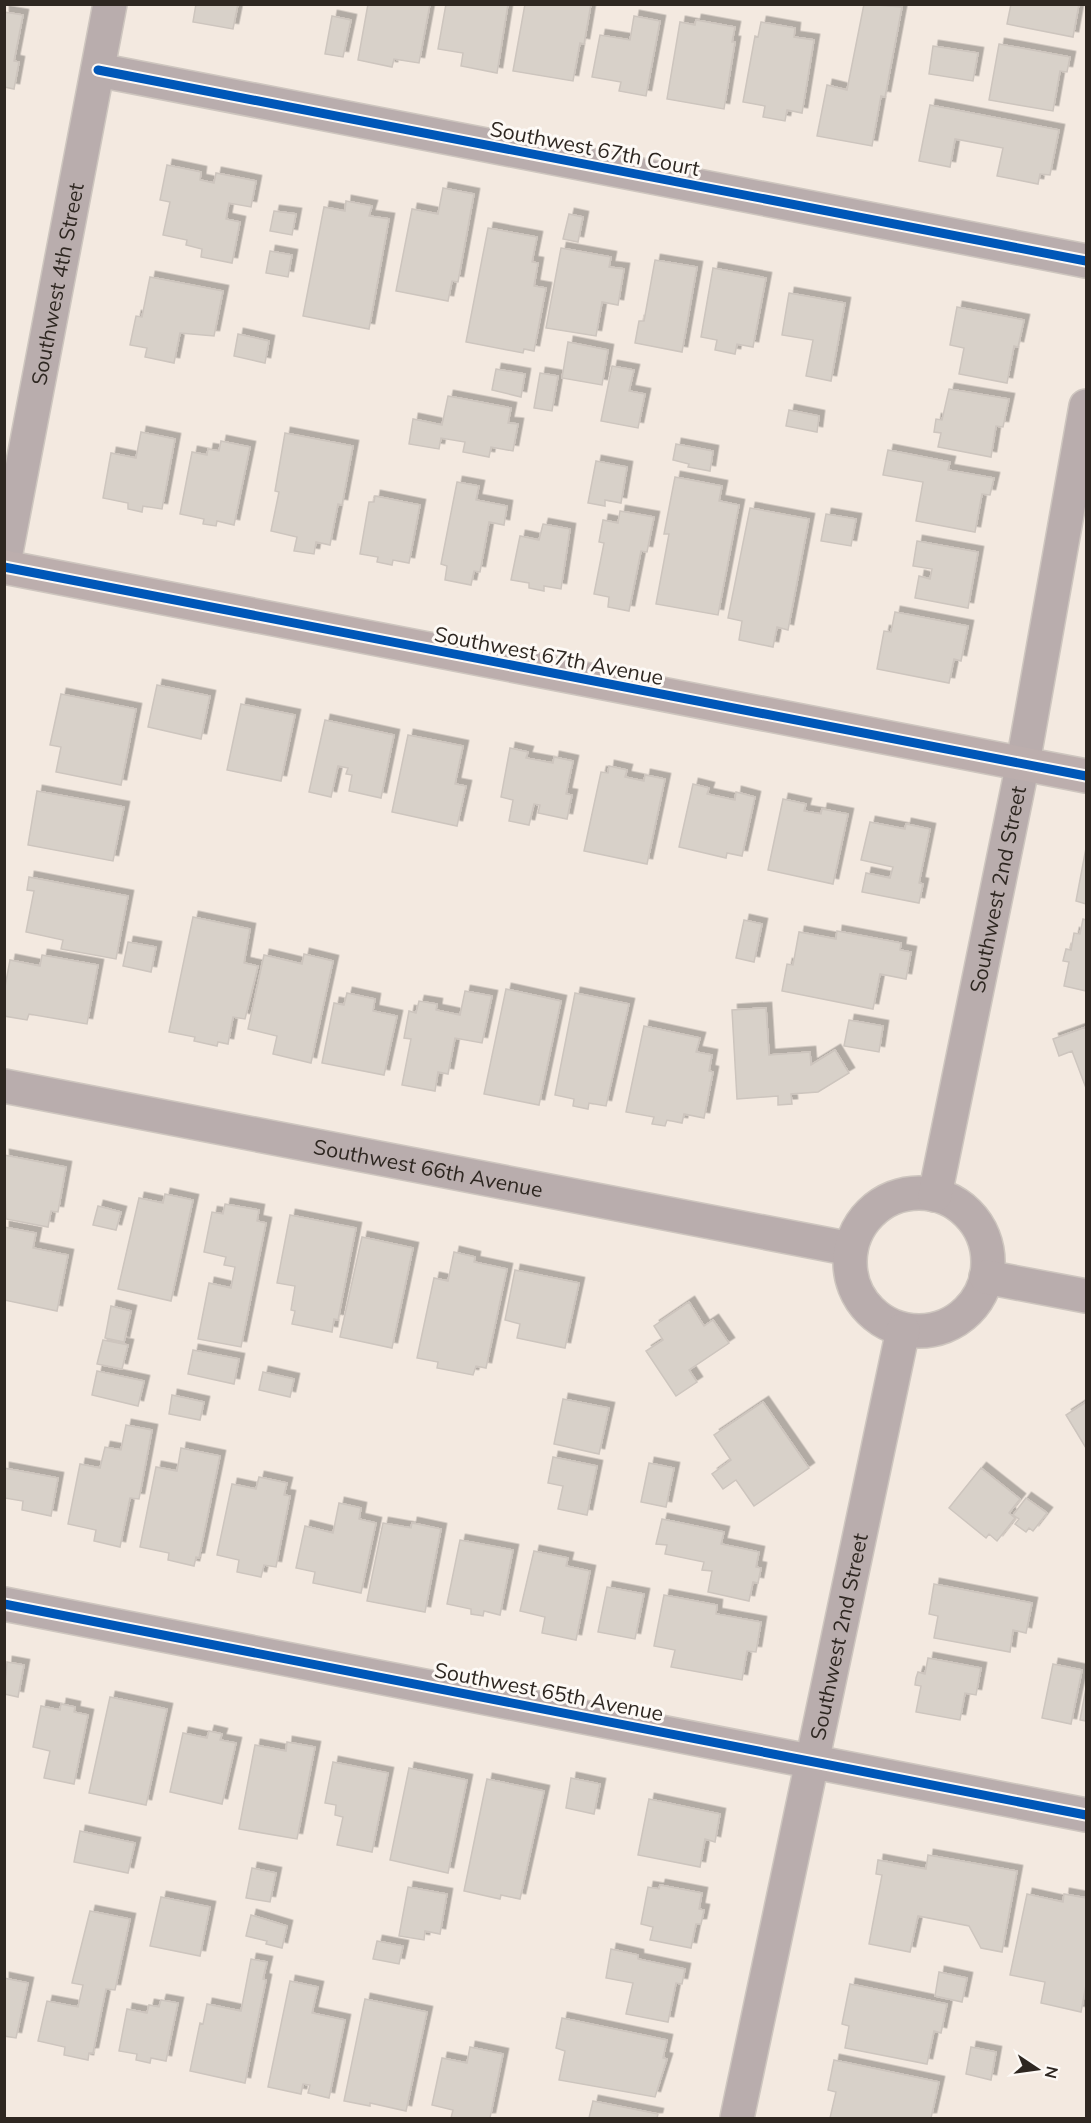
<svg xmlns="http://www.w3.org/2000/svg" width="1091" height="2123" viewBox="0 0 1091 2123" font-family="Mulish,sans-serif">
	<defs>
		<filter id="shadow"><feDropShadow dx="5.5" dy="-5.5" stdDeviation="0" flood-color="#0004"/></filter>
	</defs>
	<rect width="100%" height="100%" fill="#f3e9e0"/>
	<path fill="#d8d1c9" stroke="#cdc5be" stroke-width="1.5" filter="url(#shadow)" d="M196,4H238L233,29L193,22Z
		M368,4H430L419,63L394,59L392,67L358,60Z
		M446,4H508L497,73L461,66L463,53L438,49Z
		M525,4H591L584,44L580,43L573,81L513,71Z
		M864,4L902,7L885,97L881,96L872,146L817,136L827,85L847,90Z
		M1011,4H1079L1073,37L1007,24Z
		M4,12L23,15L14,61L19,62L14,89L4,87Z
		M332,16L351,20L343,57L325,54Z
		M634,16L660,21L646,96L619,91L621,82L592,77L600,35L630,40Z
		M696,20L735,27L732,42H735L724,109L667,99L680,22L695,25Z
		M761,22L795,28L794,37L814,40L802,113L787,110L785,121L763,117L765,106L743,102L755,36L758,37Z
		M999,44L1070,57L1067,72L1060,71L1053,111L989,100Z
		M933,46L978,53L973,81L929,74Z
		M930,105L1059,130L1050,175L1040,174L1038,184L997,176L1003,148L955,139L950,167L919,161Z
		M167,165L201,172L200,180L214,183L216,173L256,181L251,207L229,203L226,219L240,222L232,263L201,257L202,249L186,245L187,240L163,235L170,202L160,200Z
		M443,188L474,194L458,282L452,281L448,301L396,291L412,209L438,214Z
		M346,201L372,206L369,216L389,219L369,329L303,316L324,207L345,211Z
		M274,211L296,214L292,235L270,231Z
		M569,214L583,217L578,242L563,239Z
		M488,228L537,237L532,262L538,263L534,286L546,288L534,351L524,349L523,353L466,342Z
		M561,248L611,257L609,267L624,269L618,305L602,302L596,336L546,328Z
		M270,251L292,255L288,277L266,273Z
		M655,260L697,267L682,352L635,343L639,321H644Z
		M713,268L766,278L753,347L737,344L735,354L715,350L717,340L701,337Z
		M150,277L223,291L214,336L180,333L174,363L145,357L147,348L130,345L136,316L142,317Z
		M789,293L845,303L831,381L806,376L813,340L782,335Z
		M957,307L1024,320L1018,347L1014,346L1007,383L959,374L964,348L950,345Z
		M238,334L269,341L265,363L234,356Z
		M568,342L608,350L602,385L562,378Z
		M612,366L634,370L629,391L645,394L638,428L601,421Z
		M496,369L525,374L521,397L492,390Z
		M540,373L558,376L552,411L534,408Z
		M949,389L1009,399L1003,427L996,426L991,457L938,447L941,433L934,432L936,419L942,420Z
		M448,396L511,408L508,423L518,424L513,451L491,447L489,457L463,452L465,442L441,438L439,449L409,444L413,419L442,425Z
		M789,410L819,416L817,432L786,426Z
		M141,432L175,439L162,509L143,506L142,512L128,509V503L103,498L111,453L136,458Z
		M285,433L353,446L342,505L338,504L330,545L316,542L314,554L294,551L297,537L271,531L279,492L275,491Z
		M221,441L250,447L234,525L217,521L216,526L203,524L204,519L180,514L192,452L207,455L208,449L219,451Z
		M676,444L713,451L710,471L688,467L689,464L673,460Z
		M888,450L950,462L948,470L994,478L990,495L982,494L975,532L916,521L923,482L883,475Z
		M596,461L627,467L621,503L605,500V506L588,503Z
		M675,477L722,486L719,501L739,505L718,615L656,604L669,534H664Z
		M457,482L479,486L476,500L507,506L504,525L489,522L480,572L474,571L471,585L445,580L447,566L441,564Z
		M375,496L420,505L409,563L393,560L392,565L377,562L378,557L360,554L369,502H374Z
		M750,508L809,519L788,630L777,627L773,647L739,640L742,621L728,618Z
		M620,511L654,517L647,552L641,551L629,611L608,607L609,597L594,594L604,543L599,542L603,520L618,523Z
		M826,514L856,519L851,546L821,541Z
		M543,524L570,529L561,589L544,586V591L529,588V583L511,580L520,536L539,540Z
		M917,541L978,552L968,608L915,598L919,576L930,579L932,569L913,566Z
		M895,612L968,626L961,661L954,659L949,683L877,669L884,631L891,632Z
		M157,685L210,696L201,739L148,727Z
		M61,694L136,709L121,785L56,772L61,747L50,745Z
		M241,704L295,715L281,781L227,770Z
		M325,720L394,735L381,798L349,791L352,775L346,774L348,768L338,766L331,797L309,792Z
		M408,735L463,746L455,784L466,786L457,826L392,812Z
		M510,748L528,752L526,758L553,763L554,757L573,761L566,794L572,795L567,819L538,813L540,805L534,804L529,825L509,821L513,800L501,797Z
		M609,766L627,770L625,777L644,781L645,775L665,779L647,864L584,851L601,772L608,773Z
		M693,784L709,788L707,794L735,800L736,792L755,797L742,856L727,853L726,858L679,847Z
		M37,791L124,807L113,861L28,845Z
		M783,799L806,804L804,811L821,814L822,809L848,814L833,884L768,870Z
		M870,822L905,829L906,824L930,829L919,883L923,884L919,903L862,892L866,873L890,878L893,867L861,860Z
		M1086,848V904L1076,901Z
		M29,877L128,896L116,959L61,949L63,940L26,932L34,891L27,890Z
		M193,917L250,929L244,963L258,966L245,1019L233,1017L228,1044L218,1042L217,1046L194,1041L195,1037L169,1032Z
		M1083,919L1086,920V991L1064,986L1069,962L1063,961L1066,949L1071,950L1074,933L1080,934Z
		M744,920L762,924L754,962L736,958Z
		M837,931L901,943L900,950L911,952L906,979L880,974L873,1009L782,991L787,964L793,965L799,932L836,939Z
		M128,942L156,947L151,972L123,966Z
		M304,954L333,961L311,1063L273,1054L277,1036L248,1029L264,955L302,964Z
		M42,955L98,965L87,1024L29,1014L27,1020L4,1016V992L10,960L40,966Z
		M506,989L561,1001L539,1105L484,1094Z
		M465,991L492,996L482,1043L455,1038L448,1074L438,1072L435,1091L402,1085L411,1039L404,1038L409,1011L416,1013L419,1001L437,1004L436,1010L460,1015Z
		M347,993L375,999L373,1011L397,1016L384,1075L322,1063L334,1003L344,1005Z
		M575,993L629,1004L606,1106L589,1103L588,1109L573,1106L574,1099L555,1095Z
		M766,1008L769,1055L810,1052L811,1065L835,1050L849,1073L818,1092L791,1094L792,1104L778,1105V1096L737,1099L732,1010Z
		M849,1020L883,1026L879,1052L844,1046Z
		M644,1026L700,1038L696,1052L712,1055L709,1071L713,1072L704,1118L684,1114L682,1123L667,1120L665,1126L652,1124L654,1117L626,1112Z
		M1086,1027V1088L1072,1051L1059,1056L1053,1039Z
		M4,1155L66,1167L58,1212L51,1211L48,1227L6,1219Z
		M165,1194L193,1200L171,1301L118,1289L139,1198L163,1203Z
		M225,1204L259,1210L257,1221L266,1223L241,1347L198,1339L209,1283L231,1288L235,1267L224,1265L226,1257L204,1252L212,1212L223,1214Z
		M98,1206L121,1212L116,1230L93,1225Z
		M290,1215L356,1228L338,1320L334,1319L332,1332L292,1324L295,1311L291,1310L295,1286L277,1283Z
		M4,1227L36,1233L33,1248L68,1255L57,1311L4,1300Z
		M362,1237L413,1248L392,1348L340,1337Z
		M454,1252L475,1257L474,1262L507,1269L486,1368L476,1366L473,1375L437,1368L438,1362L417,1358L434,1278L448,1281Z
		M515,1270L579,1283L565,1348L517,1338L520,1324L505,1320Z
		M689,1302L704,1326L713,1320L729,1343L689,1370L697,1382L676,1396L646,1351L663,1340L654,1326Z
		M111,1306L131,1311L124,1342L105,1338Z
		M103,1340L128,1345L122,1369L97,1364Z
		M193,1350L239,1359L234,1384L188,1374Z
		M97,1371L144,1381L138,1406L92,1395Z
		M263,1372L294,1379L290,1397L259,1390Z
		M172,1395L204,1402L200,1420L169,1414Z
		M563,1399L609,1408L599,1454L554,1444Z
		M763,1402L809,1468L754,1506L736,1480L723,1489L712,1474L731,1460L714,1435Z
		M1086,1402V1448L1066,1415Z
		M126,1425L152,1430L139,1499L130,1498L120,1547L94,1541L96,1530L68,1524L80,1464L100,1468L105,1447L121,1450Z
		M181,1448L220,1456L199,1558L196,1557L194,1566L168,1560L169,1553L140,1547L156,1467L177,1471Z
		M553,1457L597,1466L587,1515L558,1509L563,1486L548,1483Z
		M649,1463L674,1468L666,1507L641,1502Z
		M4,1468L58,1478L51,1516L22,1510L23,1501L5,1498L4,1500Z
		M981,1468L1020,1499L1009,1513L1015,1518L997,1541L989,1534L986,1538L949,1508Z
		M259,1477L287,1483L284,1495L290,1496L276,1567L264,1565L261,1577L237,1572L239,1560L217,1555L232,1484L256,1489Z
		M1026,1498L1047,1513L1033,1531L1029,1528L1026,1532L1015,1524L1019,1519L1013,1515Z
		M339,1503L361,1508L359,1519L376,1523L361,1593L313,1583L315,1572L296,1568L305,1526L333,1533Z
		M662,1519L724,1532L721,1544L759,1552L756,1567L761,1568L758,1583L753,1582L749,1601L708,1592L712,1571L702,1570L704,1562L665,1554L667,1545L656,1544Z
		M383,1523L411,1528L412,1523L441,1529L425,1612L367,1601Z
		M460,1540L513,1550L500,1615L484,1611L483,1616L471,1614V1609L447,1604Z
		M534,1551L568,1558L566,1566L590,1571L576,1640L542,1633L545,1617L520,1611Z
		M934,1584L1032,1603L1026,1633L1013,1630L1010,1652L934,1638L938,1616L929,1614Z
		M607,1587L644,1594L635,1639L598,1632Z
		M664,1595L717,1605L716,1614L761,1622L756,1652L747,1651L742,1680L671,1667L675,1650L654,1646Z
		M928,1658L981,1668L976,1695L965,1693L960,1720L916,1712L921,1686L915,1685L916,1678L918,1672L925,1674Z
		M7,1662L24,1665L18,1697L4,1694Z
		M1053,1664L1082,1670L1071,1724L1042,1718Z
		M1086,1688V1721L1080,1720Z
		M110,1697L167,1709L146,1805L89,1793Z
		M61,1704L75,1707L74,1712L88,1715L74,1784L44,1778L50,1751L33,1747L41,1706L60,1710Z
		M209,1731L222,1734L220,1740L236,1743L222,1804L170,1792L183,1733L207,1738Z
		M287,1742L315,1747L297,1839L239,1829L255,1745L286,1751Z
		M333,1762L388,1773L372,1852L337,1845L343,1817L335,1815L336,1805L325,1803Z
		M409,1768L467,1780L448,1873L390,1860Z
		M571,1778L600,1784L594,1814L566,1808Z
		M487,1779L544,1791L520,1899L501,1895L500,1899L464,1891Z
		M649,1799L720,1814L715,1842L705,1839L700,1867L638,1855Z
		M80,1831L135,1843L128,1873L74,1862Z
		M928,1855L1017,1871L1002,1952L981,1948L969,1926L918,1916L910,1952L869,1944L882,1875L876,1874L878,1860L926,1869Z
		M252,1868L276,1873L270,1902L246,1898Z
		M660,1885L702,1893L699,1909L704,1910L701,1924H696L691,1948L650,1940L653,1927L641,1924L648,1887L659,1889Z
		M408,1887L447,1894L440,1934L425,1931L424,1940L399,1936Z
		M1027,1894L1063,1902L1064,1894L1086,1898V1985L1081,2012L1041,2003L1045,1982L1010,1975Z
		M161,1897L210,1907L200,1956L150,1946Z
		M90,1911L130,1919L115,1990L106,1989L93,2053H89L88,2060L64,2055L65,2047L38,2041L47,2001L78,2007L83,1985L72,1983Z
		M251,1915L287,1926L282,1948L266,1944L267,1941L246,1936Z
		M377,1941L403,1946L399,1964L373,1959Z
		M611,1949L638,1955V1959L685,1969L682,1984L676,1983L668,2022L626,2014L633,1983L606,1978Z
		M251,1959L267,1962L263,1979L266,1980L245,2083L190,2071L200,2023L203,2024L207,2004L241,2011Z
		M939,1972L967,1978L962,2002L935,1996Z
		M4,1978L28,1983L16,2038L4,2036Z
		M290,1981L318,1987L312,2013L345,2020L329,2098L308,2093L310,2085L303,2084L301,2094L268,2087Z
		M850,1984L947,2004L941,2033L934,2031L927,2064L845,2048L849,2026L842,2024Z
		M365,1999L427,2012L406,2111L370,2103V2106L344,2101Z
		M161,2000L178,2003L166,2061L151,2058L150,2063L136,2060L137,2054L119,2051L127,2009L147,2013L149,2005L159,2007Z
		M562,2018L667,2040L663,2058L667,2059L655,2097L559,2080L565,2051L556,2048Z
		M470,2047L503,2054L490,2118H451L453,2110L432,2105L442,2058L467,2063Z
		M971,2047L996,2052L991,2080L966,2074Z
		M834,2060L939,2082L931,2118H830L836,2092L828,2090Z
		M593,2101L658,2114L657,2118H589Z"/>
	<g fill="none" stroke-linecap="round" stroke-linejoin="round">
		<g stroke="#cec6bf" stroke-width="36">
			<g id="minor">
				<path d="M98,70L1086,261"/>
				<path id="s1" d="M4,563L110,4"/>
				<path id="s2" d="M4,1086L851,1249"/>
				<circle cx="919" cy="1262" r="69"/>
				<path id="s3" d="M935,1195L1023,763L1086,406"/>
				<path d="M986,1277L1086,1296"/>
				<path d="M4,1604L1086,1815"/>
				<path id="s4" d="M737,2118L903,1330"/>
			</g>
		</g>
		<g stroke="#cec6bf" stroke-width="36">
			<path id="major" d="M4,567L1086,776"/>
		</g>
		<use href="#minor" stroke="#b9adad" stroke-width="33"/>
		<use href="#major" stroke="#bcaead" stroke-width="33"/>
		<g stroke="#fdf9f5" stroke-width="13">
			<path id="cycleway" d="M98,70L1086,261
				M4,567L1086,776
				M4,1604L1086,1815"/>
		</g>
		<use href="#cycleway" stroke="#0057b8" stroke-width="9"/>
	</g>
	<g text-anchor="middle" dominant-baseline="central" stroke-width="6" stroke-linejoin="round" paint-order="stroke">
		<g font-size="21" fill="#2e2721" stroke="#fdf9f5">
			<text transform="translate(595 148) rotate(11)">Southwest 67th Court</text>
			<text stroke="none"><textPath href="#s1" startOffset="284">Southwest 4th Street</textPath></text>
			<text transform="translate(549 655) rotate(11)">Southwest 67th Avenue</text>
			<text stroke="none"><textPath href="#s3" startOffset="312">Southwest 2nd Street</textPath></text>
			<text stroke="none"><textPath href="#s2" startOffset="432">Southwest 66th Avenue</textPath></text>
			<text stroke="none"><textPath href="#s4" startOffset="492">Southwest 2nd Street</textPath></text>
			<text transform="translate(549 1691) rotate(11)">Southwest 65th Avenue</text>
		</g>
	</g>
	<rect width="1091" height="2123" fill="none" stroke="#2e2721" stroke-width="12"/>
	<g transform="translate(1037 2069) rotate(103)" stroke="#fdf9f5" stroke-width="4.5" paint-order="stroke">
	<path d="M0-4.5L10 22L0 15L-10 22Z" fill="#2e2721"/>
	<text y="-9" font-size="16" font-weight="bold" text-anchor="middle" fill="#2e2721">N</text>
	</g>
</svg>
